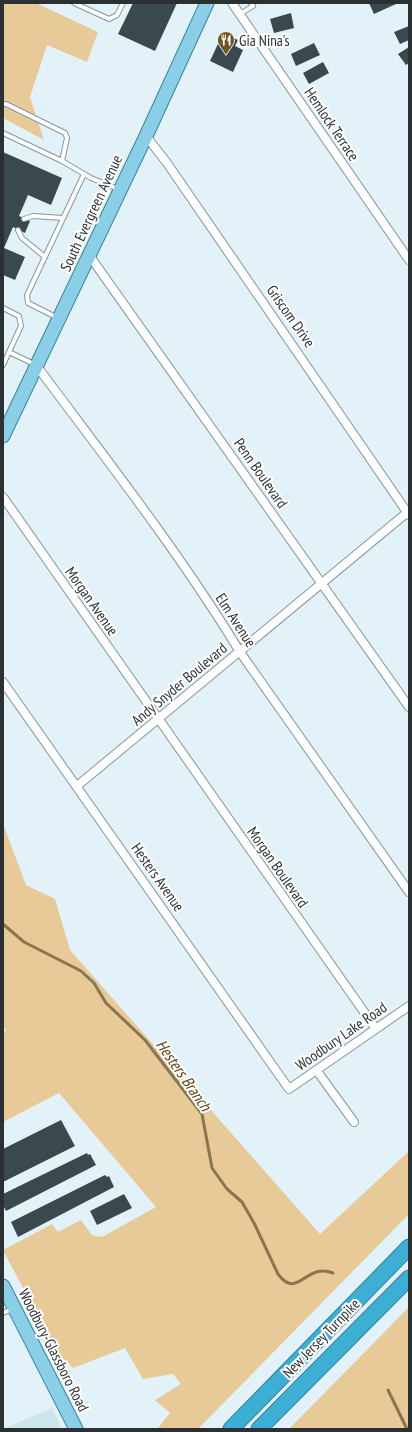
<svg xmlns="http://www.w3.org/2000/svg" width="412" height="1432" viewBox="0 0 412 1432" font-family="'PT Sans Narrow',sans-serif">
	<rect width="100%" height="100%" fill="#e2f2f8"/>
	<path fill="#cee5ee" d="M52,1408L62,1429H3Z"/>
	<path fill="#e8ca99" d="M3,3H36L98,32L87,62L47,45L30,97L44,140L3,118Z
		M3,824L26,885L55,899L70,950L320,1234L409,1151V1214L198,1429H157L170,1413L155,1400L181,1384L173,1374L143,1379L125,1348L73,1368L56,1351L3,1250L52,1224L58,1232L81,1220L92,1235L102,1237L156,1207L59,1093L3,1122V1033L6,1030L3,1026Z
		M409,1307V1429H289Z"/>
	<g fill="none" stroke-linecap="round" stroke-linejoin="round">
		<path stroke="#8a754e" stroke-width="3" d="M3,924L24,942L81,971L94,983L106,1003L145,1040L202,1114L212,1168L227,1189L242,1202L254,1223L278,1274C298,1301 305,1262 333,1273
			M388,1390L407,1429"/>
	</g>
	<path fill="#3b484d" d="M133,3H177L155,51L118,34Z
		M369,3H395L396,4L374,14Z
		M291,13L294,28L274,33L270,19Z
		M409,26V40L400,44L394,32Z
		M223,33L238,40L235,46L243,50L233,72L210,61Z
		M314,43L320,55L296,66L291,54Z
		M409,47V63L406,65L398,54Z
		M323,62L329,73L309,84L303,73Z
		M3,152L62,178L51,205L28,195L19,216L30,221L25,233L13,227L4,248L25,257L15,280L3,275Z
		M61,1120L75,1146L3,1182V1149Z
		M87,1153L88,1155L90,1154L96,1165L6,1211L3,1205V1194Z
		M105,1175L107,1177L109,1176L114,1187L18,1237L11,1222Z
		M124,1194L132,1208L97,1225L90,1211Z"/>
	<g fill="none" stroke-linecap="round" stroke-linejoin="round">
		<g stroke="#87969b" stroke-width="6">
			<path id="service" d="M74,3L109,19L117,15L123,3
				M240,14L253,6L251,3
				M3,104H6L65,133L67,138L62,161
				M3,133L62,161L91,178L118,189
				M24,219L33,216L63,218
				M18,230L22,238L45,257
				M3,308L19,316L21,326L3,365
				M58,318L28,303L27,295L84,174
				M9,352L36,365
				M3,1313L12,1309"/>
		</g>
		<g stroke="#87969b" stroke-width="10">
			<path id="minor" d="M232,3L409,260
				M146,136L167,163L409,515
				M89,255L409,707
				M36,365C106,459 179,552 240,652L409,892
				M3,497L376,1029
				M3,682L289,1089L409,1006
				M77,786L409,511
				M317,1071L354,1122"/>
		</g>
		<g stroke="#37839c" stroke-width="15">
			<path id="primary" d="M3,436L146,136L207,3
				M3,1286L76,1429"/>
		</g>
		<g stroke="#37839c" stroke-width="17">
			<path id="motorway" d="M231,1429L409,1247
				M259,1429L409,1278"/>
		</g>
		<use href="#service" stroke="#fff" stroke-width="4"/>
		<use href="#minor" stroke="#fff" stroke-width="8"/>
		<use href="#primary" stroke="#8bcfe6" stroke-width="13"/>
		<use href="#motorway" stroke="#3dafd5" stroke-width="15"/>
	</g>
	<defs>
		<g id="restaurant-pin" transform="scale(0.9)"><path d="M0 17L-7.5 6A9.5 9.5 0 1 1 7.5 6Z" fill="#6f5526" stroke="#fff"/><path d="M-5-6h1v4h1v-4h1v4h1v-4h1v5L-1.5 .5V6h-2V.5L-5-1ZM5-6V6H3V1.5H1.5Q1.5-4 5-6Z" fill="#fff"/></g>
	</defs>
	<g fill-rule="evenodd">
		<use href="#restaurant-pin" x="226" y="40"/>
	</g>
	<g text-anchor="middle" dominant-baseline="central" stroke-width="4" stroke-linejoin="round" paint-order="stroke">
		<g font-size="15" fill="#2b3133" stroke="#fff" text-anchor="start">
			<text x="239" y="40">Gia Nina's</text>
		</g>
		<g font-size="15" fill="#2b3133" stroke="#fff">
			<text transform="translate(332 124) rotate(56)">Hemlock Terrace</text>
			<text transform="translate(91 213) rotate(-65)">South Evergreen Avenue</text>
			<text transform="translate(291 316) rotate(55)">Griscom Drive</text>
			<text transform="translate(261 473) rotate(55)">Penn Boulevard</text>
			<text transform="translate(92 601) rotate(55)">Morgan Avenue</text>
			<text transform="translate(236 620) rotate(57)">Elm Avenue</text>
			<text transform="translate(179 684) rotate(-40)">Andy Snyder Boulevard</text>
			<text transform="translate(278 867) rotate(55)">Morgan Boulevard</text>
			<text transform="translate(158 877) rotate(55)">Hesters Avenue</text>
			<text transform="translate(341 1036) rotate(-35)">Woodbury Lake Road</text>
			<text transform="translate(321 1338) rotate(-46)">New Jersey Turnpike</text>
			<text transform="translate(54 1350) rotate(63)">Woodbury-Glassboro Road</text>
		</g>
		<g font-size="16" font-style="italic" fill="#60471b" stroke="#fff">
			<text transform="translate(184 1075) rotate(55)">Hesters Branch</text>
		</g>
	</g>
	<rect width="412" height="1432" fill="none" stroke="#2b3133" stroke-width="8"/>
</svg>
